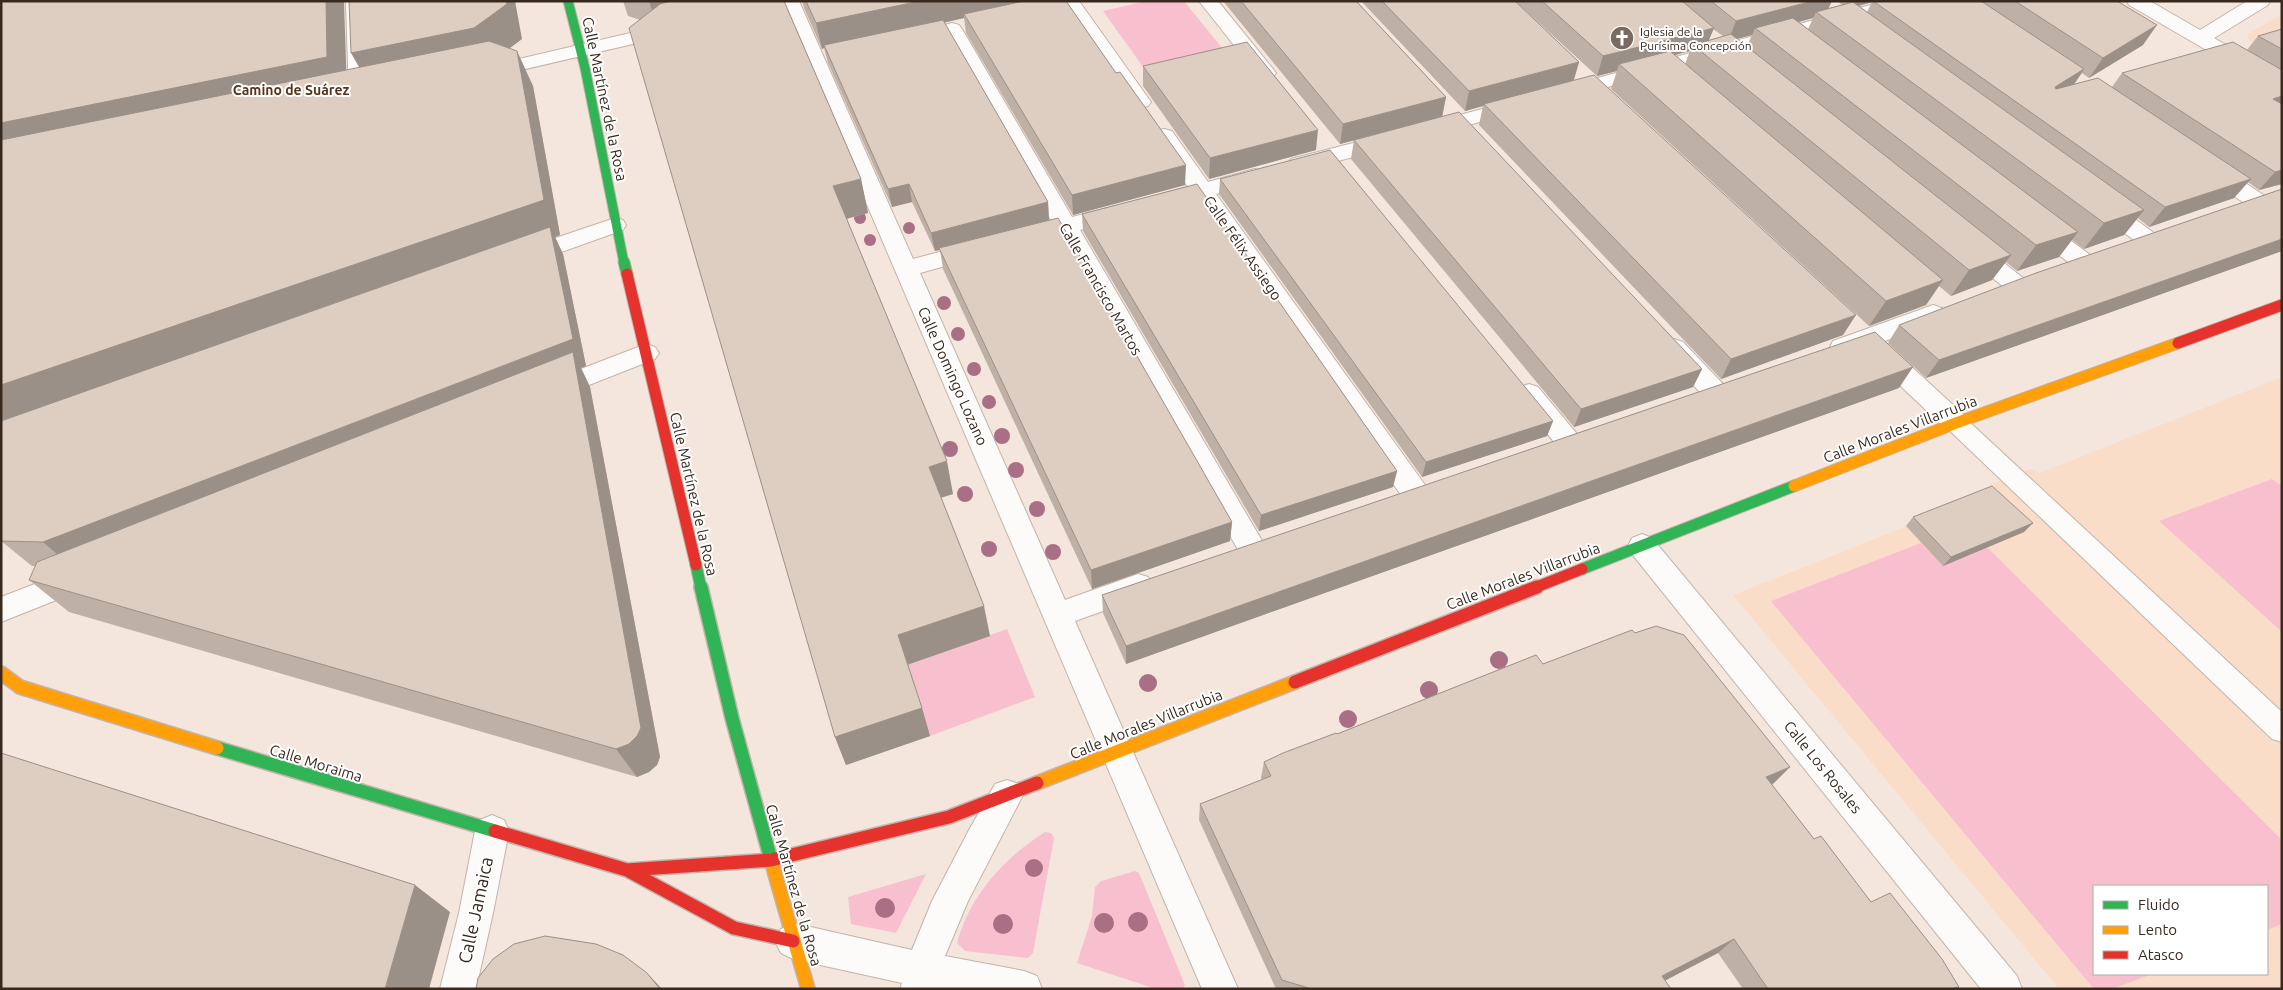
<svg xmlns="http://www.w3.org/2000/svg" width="2283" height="990" viewBox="0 0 2283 990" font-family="Ubuntu,sans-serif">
	<rect width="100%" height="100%" fill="#f4e6dc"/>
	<path fill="#faddc9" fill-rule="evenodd" d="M2282,14V60L2250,41L2247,37L2248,34Z
		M2282,377V989H2059L1733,595L1985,495L1991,492L1989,485L2030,469L2040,473ZM2094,886H2267V974H2094Z"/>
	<path fill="#f8c0ce" d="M1147,1H1184L1231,59L1151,78L1103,11Z
		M2272,479L2282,486V632L2159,521Z
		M1921,543L1943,565L1987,547L2282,840V924L2267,930V886H2094V974H2152L2112,989H2094L1771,601Z
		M1007,629L1035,697L930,736L907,665Z
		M1045,832L1051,833L1054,838L1033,953L1028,958L965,951L957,943C970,895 1004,858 1045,832Z
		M1135,871L1139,873L1185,985L1183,989H1156L1077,963L1092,916L1095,887L1101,881Z
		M926,874L896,933L851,924L848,897Z"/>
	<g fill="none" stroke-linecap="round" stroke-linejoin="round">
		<g stroke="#c2b4aa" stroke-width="2">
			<path id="lane" d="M1956,414L1964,417L2282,712V742L2272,739L1948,429L1945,423L1948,417Z"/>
		</g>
		<g stroke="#c2b4aa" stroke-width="2">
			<path id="street" d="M346,1H364L369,99L366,103L359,105L352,103L349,99Z
				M780,1H799L913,259L977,242L985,245L989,250L985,255L920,273L1065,600L1138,574L1148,577L1153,586L1148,595L1075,621L1238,989H1202Z
				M1063,1H1079L1151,102L1148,106L1141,108L1134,106L1061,3Z
				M1199,1H1218L1273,69L1276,73L1273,77L1266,79L1259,77Z
				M1885,1H1917L1915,5L1574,96L1567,98L1560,96L1557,92L1560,88Z
				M2127,1H2150L2200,30L2247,1H2270L2268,5L2214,38L2282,77V92L2275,90L2129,5Z
				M952,23L959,25L962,29L1072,217L1120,205L1128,207L1131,212L1128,217L1080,230L1261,539L1265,547L1261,555L1251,559L1241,555L1059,235L1028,244L1020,241L1016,236L1020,231L1052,222L942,29L945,25Z
				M669,24L676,26L679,30L676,34L487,78L480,76L477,72L480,68Z
				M1516,100L1523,102L1526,106L1523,110L1429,136L1422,135L1418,130L1422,125Z
				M1164,129L1172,131L1208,182L1255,169L1263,171L1266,176L1263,181L1216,194L1425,485L1429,493L1425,501L1415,504L1405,501L1197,199L1166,207L1158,205L1155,200L1158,195L1188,187L1153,136L1156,131Z
				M1388,134L1396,136L1399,141L1396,146L1299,171L1291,169L1288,164L1291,159Z
				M2210,163L2218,165L2265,196L2268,201L2265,206L2257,208L2249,206L2202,175L2199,170L2202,165Z
				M2101,198L2109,200L2154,233L2158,238L2154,243L2146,246L2138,243L2093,210L2090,205L2093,200Z
				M615,218L623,220L626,225L623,230L525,265L517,263L513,257L517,251Z
				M2036,219L2044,221L2089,254L2093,260L2089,266L2081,268L2073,266L2028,231L2025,226L2028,221Z
				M1970,240L1978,243L2022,277L2026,283L2022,289L2014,291L2006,289L1962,253L1958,248L1962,243Z
				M1933,305L1942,308L1945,314L1942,320L1874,345L1880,343L1889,346L1965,416L1969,423L1965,430L1956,433L1947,430L1871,358L1867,352L1871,346L1842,356L1833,353L1830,347L1833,341Z
				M1674,339L1683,342L1724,385L1728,392L1724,399L1715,401L1706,399L1665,354L1662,348L1665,342Z
				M646,344L655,347L659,353L655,359L551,400L542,398L538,391L542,384Z
				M1529,384L1538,387L1577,434L1581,441L1577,448L1568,451L1559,448L1520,401L1516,394L1520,387Z
				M1642,534L1652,538L2017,976L2022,989H1981L1632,554L1628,546L1632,538Z
				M79,567L89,571L93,579L89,587L1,622V597Z
				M1007,780L1019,784L1023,795L968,901L945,956L1024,971L1037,976L1042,989H900L902,983L793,959L781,953L775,941L781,929L793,923L912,950L932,901L969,830L995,784Z
				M492,815L504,820L509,831L493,913L476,989H440L459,913L475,831L480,820Z"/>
		</g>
		<g stroke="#c2b4aa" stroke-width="11">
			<path id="fast-far2" d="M568,1L585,68L624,263"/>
		</g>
		<g stroke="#c2b4aa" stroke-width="13">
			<path id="fast-far1" d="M624,262L627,274
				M696,565L701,588
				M1582,569L1794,486"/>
		</g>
		<g stroke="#c2b4aa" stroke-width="16">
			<path id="fast" d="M701,587L732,718L771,860
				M217,748L495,831"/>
		</g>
		<g stroke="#c2b4aa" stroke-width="13">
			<path id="slow-far1" d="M1794,486L1956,423L2178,343"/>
		</g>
		<g stroke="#c2b4aa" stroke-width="16">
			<path id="slow" d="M1,673L20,687L217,748
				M1037,783L1295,682
				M771,860L808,989"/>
		</g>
		<g stroke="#c2b4aa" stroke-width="13">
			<path id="jam-far1" d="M627,274L696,565
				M2178,343L2282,305
				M1534,588L1582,569"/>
		</g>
		<g stroke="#c2b4aa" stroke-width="16">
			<path id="jam" d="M1295,682L1537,587
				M495,831L627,870L734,928L793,941
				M627,870L771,860L949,817L1037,783"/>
		</g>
		<use href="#lane" fill="#fdfbfa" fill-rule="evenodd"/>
		<use href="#street" fill="#fdfbfa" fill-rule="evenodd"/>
		<use href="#fast-far2" stroke="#30b455" stroke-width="9"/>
		<use href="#fast-far1" stroke="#30b455" stroke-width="11"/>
		<use href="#fast" stroke="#30b455" stroke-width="13"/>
		<use href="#slow-far1" stroke="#ff9f0a" stroke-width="11"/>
		<use href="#slow" stroke="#ff9f0a" stroke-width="13"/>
		<use href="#jam-far1" stroke="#e5322d" stroke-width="11"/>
		<use href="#jam" stroke="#e5322d" stroke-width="13"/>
	</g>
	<g fill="#a96f85">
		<circle cx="860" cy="218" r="6"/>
		<circle cx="909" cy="228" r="6"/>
		<circle cx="870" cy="240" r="6"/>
		<circle cx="944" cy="303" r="7"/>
		<circle cx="958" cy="334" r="7"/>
		<circle cx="974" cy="369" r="7"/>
		<circle cx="989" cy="402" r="7"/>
		<circle cx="1002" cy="436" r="8"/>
		<circle cx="950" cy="449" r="8"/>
		<circle cx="1016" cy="470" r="8"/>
		<circle cx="965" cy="494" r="8"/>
		<circle cx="1037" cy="509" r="8"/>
		<circle cx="989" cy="549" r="8"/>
		<circle cx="1053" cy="552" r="8"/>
		<circle cx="1499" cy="660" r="9"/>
		<circle cx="1148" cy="683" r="9"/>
		<circle cx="1429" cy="690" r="9"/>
		<circle cx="1348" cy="719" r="9"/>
		<circle cx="1034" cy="868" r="9"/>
		<circle cx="885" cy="908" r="10"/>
		<circle cx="1138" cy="922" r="10"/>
		<circle cx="1104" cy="923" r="10"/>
		<circle cx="1003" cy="924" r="10"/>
	</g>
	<path fill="#bfb0a6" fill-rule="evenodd" d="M623,1H784L861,179L868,213L847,219L953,494L941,498L990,636L908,664L922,708L930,736L846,765L835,737L640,20L628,16Z
		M802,1H1066L1185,185L1073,215L966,33L964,18L944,23L1048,202L1049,220L1232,522L1230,541L1092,589L943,269L940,250L935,251L912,202L892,207L828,63L824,48L822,49L804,8Z
		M1223,1H1356L1446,97L1442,117L1340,144Z
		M1361,1H1515L1579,62L1574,80L1843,335L1721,379L1479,125L1483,106L1465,111Z
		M1515,1H1832L1828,8L1842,5L1837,1H2117L2143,45L2089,78L2082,73L2074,84L2112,87L2122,73L2247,50L2258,36L2282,29V184L2259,190L2248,182L2234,198L2149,227L2138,218L2124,235L2084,249L2072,240L2059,257L2017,271L2006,262L1992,280L1951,296L1939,286L1926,305L1869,326L1611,89L1617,71L1597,76ZM1872,2L1867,12L1859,6ZM1813,18L1808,29L1799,22ZM1713,29L1723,36L1709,40ZM1752,35L1747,46L1737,39ZM1690,51L1685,64L1675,55Z
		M522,39L509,48L533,86L560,235L555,237L563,254L586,366L581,368L590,387L660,757L657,765L649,772L637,777L69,612L29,580L36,566H32L1,541L346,70Z
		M1143,66L1316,150L1209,179L1143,86Z
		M1354,140L1702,369L1693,387L1574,427L1351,159Z
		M1220,179L1553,421L1547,436L1422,477L1219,194Z
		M2282,189V251L1926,378L1888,343L1899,325Z
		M1082,214L1397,471L1393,487L1259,531L1083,231Z
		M1899,388L1126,664L1103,613L1102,595Z
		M1913,517L2024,532L1943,566L1906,526Z
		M1543,664L1774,783L1772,785L1814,839L1871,902L1959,987L1956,989H1743L1718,953L1665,980L1671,989H1276L1199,820L1200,804L1262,780L1261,778L1264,762L1337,734Z"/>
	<path fill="#9b9087" d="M326,1H344L347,92L1,164V123Z
		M506,1H515L522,39L490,63L371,88L351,53Z
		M649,1H764L656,24Z
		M920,1H1043L964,14V18L825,48L824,45V48L822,49L816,23Z
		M1813,1H1832L1825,15L1816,12L1813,18L1761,32L1755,28L1752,35L1728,41L1736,21Z
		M1851,1H1877H1873L1872,2L1847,9Z
		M2157,25L2143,45L2089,78L2103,58Z
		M1714,28L1706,47L1693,45L1690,51L1625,68L1619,64L1617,71L1597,76L1603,56Z
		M517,51L533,86L560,235L555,237L563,254L586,366L581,368L590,387L660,757L657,765L649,772L637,777L616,749L72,567L43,542L1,423V385Z
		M1579,62L1573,82L1484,104L1483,106L1465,111L1469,91Z
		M2084,69L2071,89L2042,106L2055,87Z
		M2282,96V110L2273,99Z
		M1446,97L1442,117L1340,144L1343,124Z
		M1318,130L1316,150L1209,179L1210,158Z
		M1186,165L1185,185L1073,215L1072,195Z
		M2282,170V184L2259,190L2275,172Z
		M861,179L868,213L841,220L833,186Z
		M2251,179L2234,198L2149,227L2165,207Z
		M909,184L912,202L892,207L888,189Z
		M1048,202L1049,221L935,251L931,233Z
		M2144,210L2124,235L2084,249L2104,223Z
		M2078,232L2059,257L2017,271L2036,245Z
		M2282,239V251L1926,378L1939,360Z
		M2011,255L1992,280L1951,296L1969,270Z
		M1943,280L1926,305L1869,326L1886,301Z
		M1856,315L1843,335L1721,379L1731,359Z
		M1913,367L1899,388L1126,664V646Z
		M1702,369L1693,387L1574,427L1581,409Z
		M1553,421L1547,436L1422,477L1426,462Z
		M947,461L953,494L936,499L929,467Z
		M1397,471L1393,487L1259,531L1261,515Z
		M1232,522L1230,541L1092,589L1091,570Z
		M2033,523L2024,532L1943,566L1951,557Z
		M984,606L990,636L907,665L898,635Z
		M922,708L930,736L846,765L835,737Z
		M1790,767L1774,783L1751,794L1766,777Z
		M415,885L450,912L429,989H385Z
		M1734,939L1718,953L1649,989L1662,976Z
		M647,973L662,989H660Z"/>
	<path fill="#decdc1" stroke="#9b9087" d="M1,1H326L327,57L1,123Z
		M349,1H506L507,4L474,28L351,53Z
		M671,1H784L861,179L833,186L947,461L929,467L984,606L898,635L922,708L835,737L629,28L660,4Z
		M806,1H920L816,23Z
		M1024,1H1066L1116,73L1120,72L1186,165L1072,195L964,14Z
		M1241,1H1356L1446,97L1343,124Z
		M1382,1H1515L1579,62L1469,91Z
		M1542,1H1682L1714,28L1603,56Z
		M1711,1H1813L1736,21Z
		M1873,1H1981L2084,69L2055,87L2056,89L2098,78L2251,179L2165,207Z
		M2015,1H2117L2157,25L2103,58Z
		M1853,2L2144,210L2104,223L1816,12Z
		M1793,18L2078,232L2036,245L1755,28Z
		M943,20L1048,202L931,233L909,184L888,189L824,45Z
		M2282,29V49L2258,36Z
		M1731,34L2011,255L1969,270L1693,45Z
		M489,41L517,51L544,200L1,385V140Z
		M1247,42L1318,130L1210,158L1143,66Z
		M2233,42L2282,70V96L2273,99L2282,104V170L2275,172L2122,73Z
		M1670,51L1943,280L1886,301L1619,64Z
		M1594,75L1856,315L1731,359L1484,104Z
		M1459,112L1702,369L1581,409L1354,140Z
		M1330,150L1553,421L1426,462L1220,179Z
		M1197,184L1397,471L1261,515L1082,214Z
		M2282,189V239L1939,360L1899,325L2036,273Z
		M1058,218L1232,522L1091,570L939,248Z
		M550,227L573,339L43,542L1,541V421Z
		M1875,332L1913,367L1126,646L1102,595Z
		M573,352L641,728L637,736L629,744L616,749L29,580L37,562Z
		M1992,486L2033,523L1951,557L1913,517Z
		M1656,626L1684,635L1790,767L1766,777L1814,839L1821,836L1871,902L1890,893L1942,959L1959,987L1950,989H1768L1734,939L1662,976L1671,989H1312L1282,980L1200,804L1271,776L1264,762L1283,753L1336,733L1337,734L1536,655L1543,664L1632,630L1635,633Z
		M1,753L415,885L385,989H1Z
		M545,936L596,944L623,955L647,973L660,989H476L478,978L493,959L514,944Z"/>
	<defs>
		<g id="church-disc" transform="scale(1.25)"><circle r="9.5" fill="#7a6a60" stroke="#fff"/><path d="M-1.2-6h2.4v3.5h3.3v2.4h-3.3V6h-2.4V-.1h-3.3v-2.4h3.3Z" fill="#fff"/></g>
	</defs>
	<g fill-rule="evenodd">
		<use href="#church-disc" x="1622" y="38"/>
	</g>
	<g text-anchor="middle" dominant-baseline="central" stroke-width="4" stroke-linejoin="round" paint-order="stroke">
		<g font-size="12" fill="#39281d" stroke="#fff" text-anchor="start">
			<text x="1640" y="31">Iglesia de la<tspan x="1640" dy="14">Purísima Concepción</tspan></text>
		</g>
		<g font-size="14" font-weight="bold" fill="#563319" stroke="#fff">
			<text x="291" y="90">Camino de Suárez</text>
		</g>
		<g font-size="15" fill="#39281d" stroke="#fff">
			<text transform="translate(605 99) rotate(78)">Calle Martínez de la Rosa</text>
			<text transform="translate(1243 248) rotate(55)">Calle Félix Assiego</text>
			<text transform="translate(1101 289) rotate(60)">Calle Francisco Martos</text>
			<text transform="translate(953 376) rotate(66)">Calle Domingo Lozano</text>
			<text transform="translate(1900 429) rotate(-21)">Calle Morales Villarrubia</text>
			<text transform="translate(694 494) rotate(77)">Calle Martínez de la Rosa</text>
			<text transform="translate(1523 576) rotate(-21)">Calle Morales Villarrubia</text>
			<text transform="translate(1146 724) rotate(-22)">Calle Morales Villarrubia</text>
			<text transform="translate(316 763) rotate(17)">Calle Moraima</text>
			<text transform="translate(1823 767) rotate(51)">Calle Los Rosales</text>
			<text transform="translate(794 885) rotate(74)">Calle Martínez de la Rosa</text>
		</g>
		<g font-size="18" fill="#39281d" stroke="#fff">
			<text transform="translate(475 910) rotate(-78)">Calle Jamaica</text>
		</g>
	</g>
	<rect width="2283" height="990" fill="none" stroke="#39281d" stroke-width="5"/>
	<rect x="2093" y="885" width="175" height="90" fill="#ffffff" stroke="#b0a9a5"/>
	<rect x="2103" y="901" width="25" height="8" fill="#30b455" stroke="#b0a9a5"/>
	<text x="2138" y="910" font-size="15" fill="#39281d">Fluido</text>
	<rect x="2103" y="926" width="25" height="8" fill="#ff9f0a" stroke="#b0a9a5"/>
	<text x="2138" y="935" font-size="15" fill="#39281d">Lento</text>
	<rect x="2103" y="951" width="25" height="8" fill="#e5322d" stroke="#b0a9a5"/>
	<text x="2138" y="960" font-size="15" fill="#39281d">Atasco</text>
</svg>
